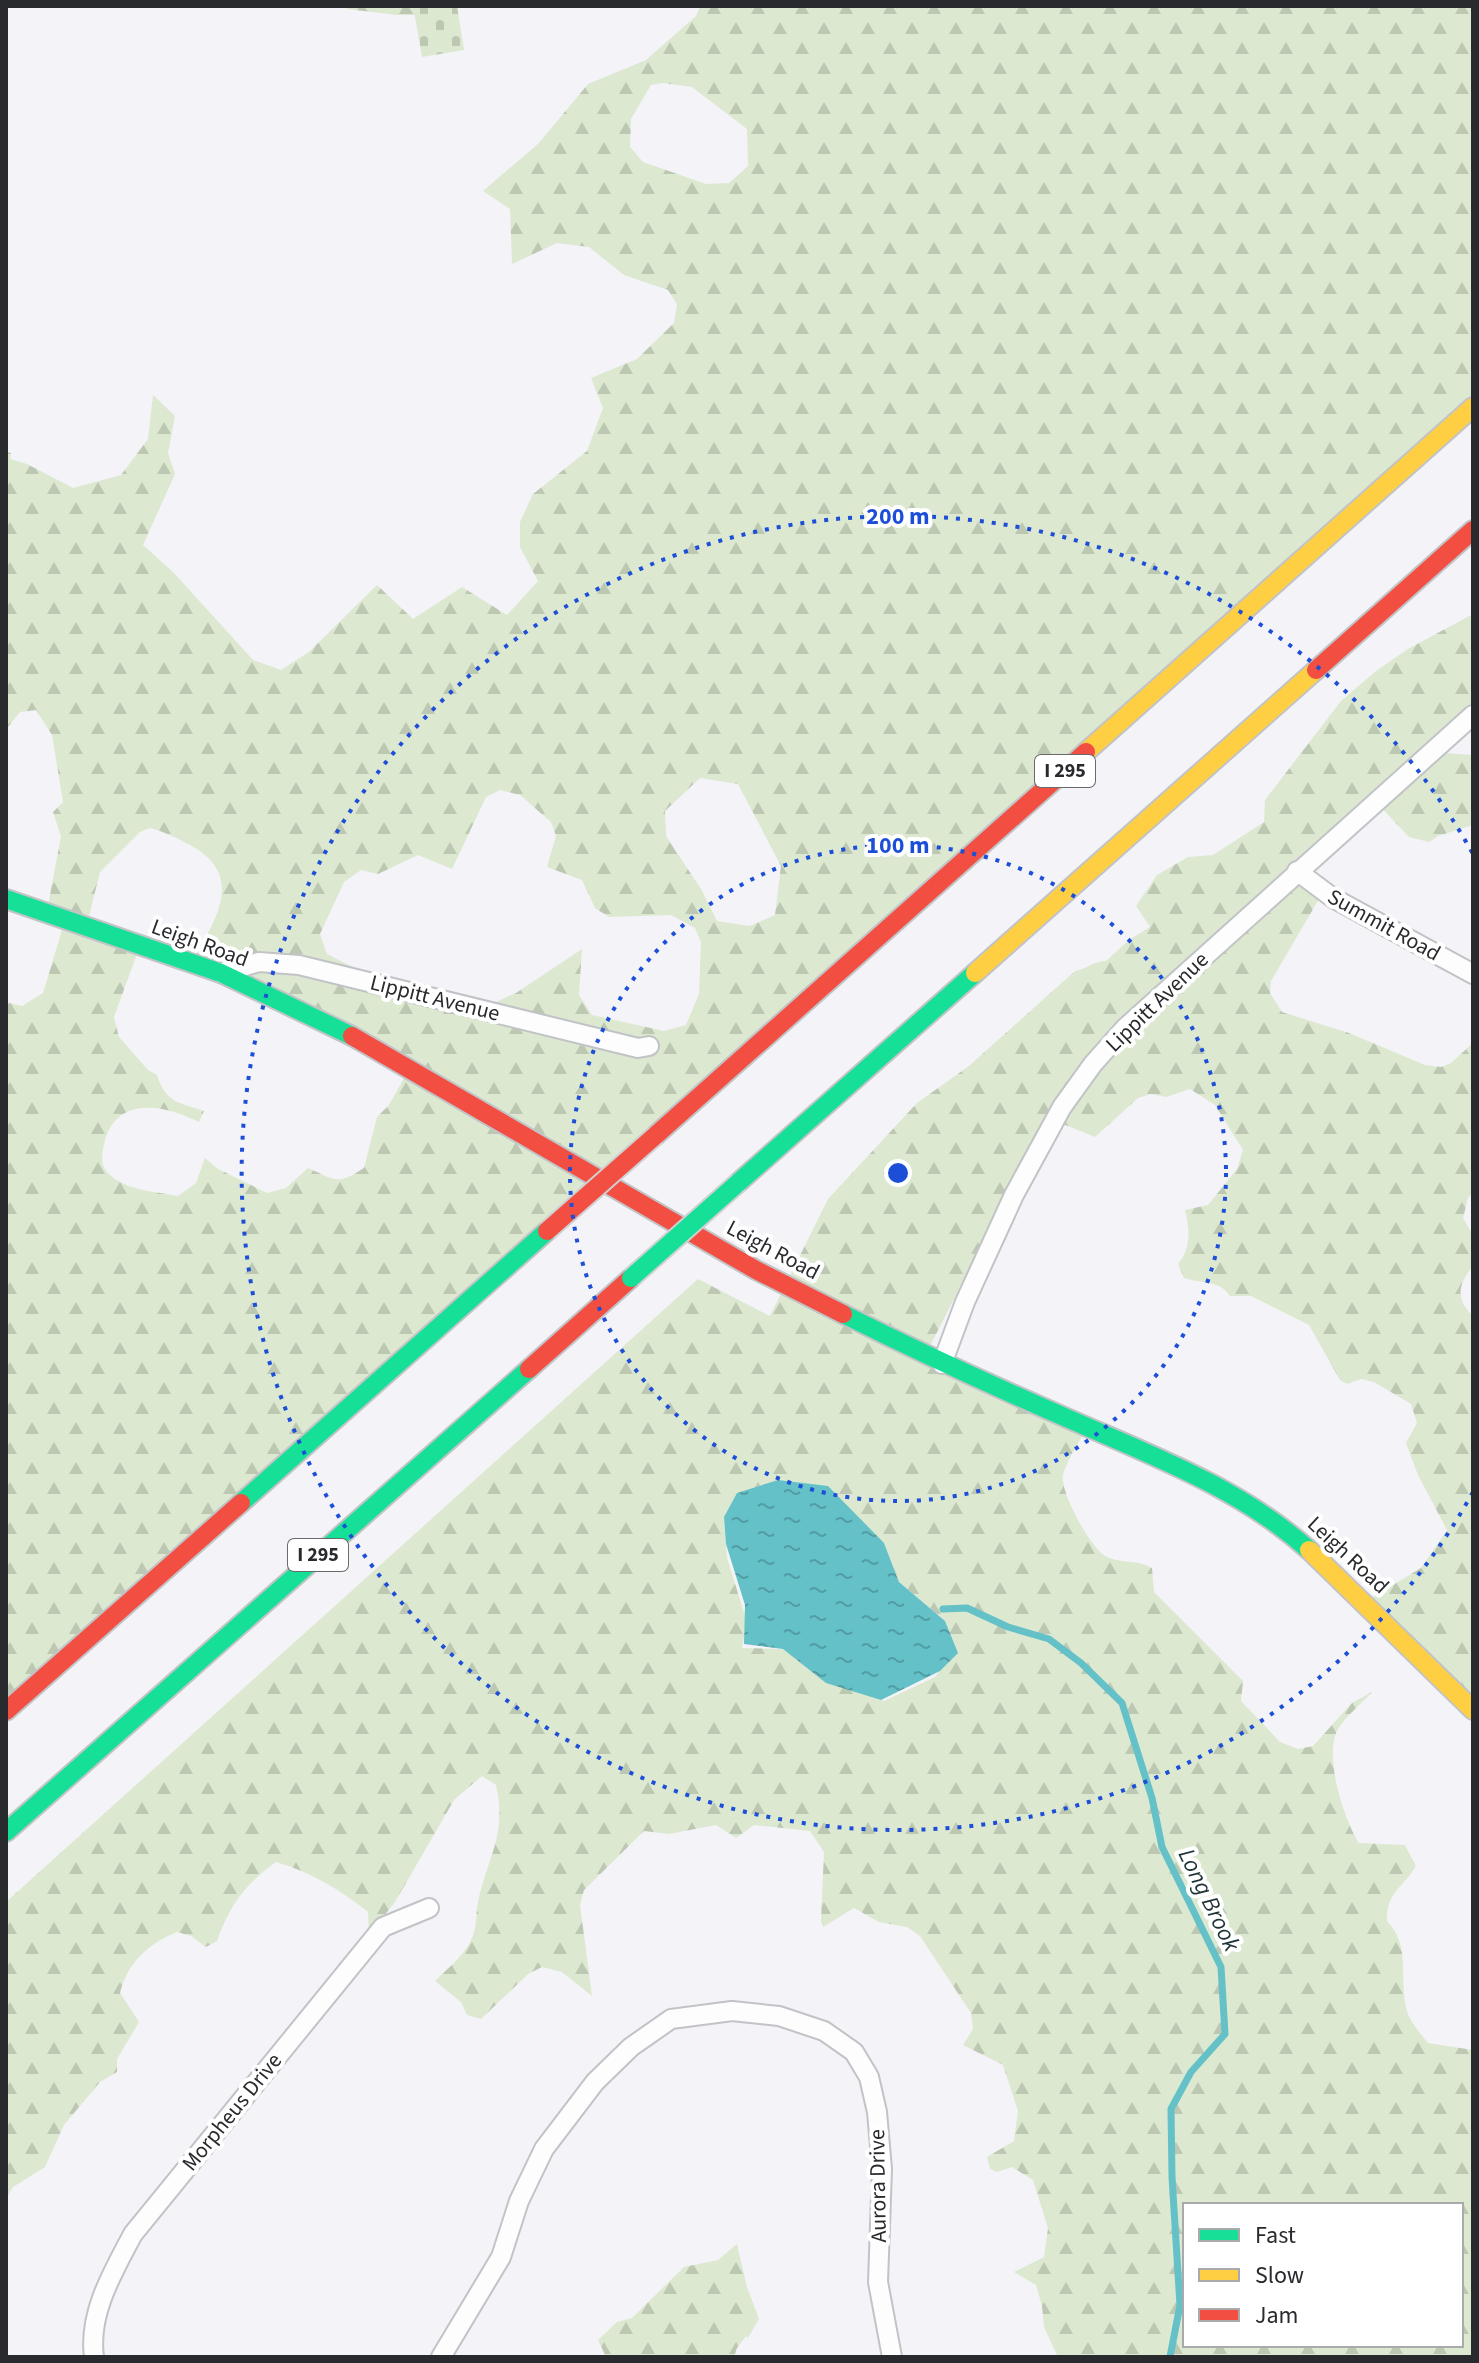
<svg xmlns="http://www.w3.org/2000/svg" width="1479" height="2363" viewBox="0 0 1479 2363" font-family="'Source Sans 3',sans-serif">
	<defs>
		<pattern id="forest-firs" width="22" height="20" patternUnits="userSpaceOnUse" patternTransform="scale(2)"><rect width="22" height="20" fill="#dce9d0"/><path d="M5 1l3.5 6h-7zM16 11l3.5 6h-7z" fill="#bdc8b3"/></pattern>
		<pattern id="cemetery-stones" width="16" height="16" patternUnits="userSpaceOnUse" patternTransform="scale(2)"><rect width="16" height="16" fill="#dce9d0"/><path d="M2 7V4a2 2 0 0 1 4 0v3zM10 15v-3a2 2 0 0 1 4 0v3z" fill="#bdc8b3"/></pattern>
		<pattern id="water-ripples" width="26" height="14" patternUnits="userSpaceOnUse" patternTransform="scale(2)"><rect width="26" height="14" fill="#64c1c8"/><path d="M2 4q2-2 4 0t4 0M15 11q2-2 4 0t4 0" fill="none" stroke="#529da3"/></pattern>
	</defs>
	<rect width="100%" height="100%" fill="#f3f3f8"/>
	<path fill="url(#forest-firs)" fill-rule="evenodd" d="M348,6H430L426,15H397L347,9Z
		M700,6H1473V395L6,1702V1002L22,1006L43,993L65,920L48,906L61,836L53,812L63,802L52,735L36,710L20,712L8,727L6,742V452L11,453L10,459L27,464L73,488L121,475L148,439L153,395L175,416L168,453L175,474L143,545L173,572L253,660L281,670L309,652L377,585L413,619L462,587L507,615L538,581L520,547V522L533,494L587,451L603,408L591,378L637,359L674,323L677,304L668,290L624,275L589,247L557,243L512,264L510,209L483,191L539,143L588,84L646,60L696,16ZM663,83L692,87L747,129L748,166L729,183L706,184L643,162L630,147L631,119L651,85ZM700,778L738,784L781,866L775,915L750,926L717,921L701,889L666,836L665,811ZM500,790L520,795L551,822L556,836L547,867L582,880L595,908L609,917L671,915L695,928L701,942L699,994L686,1025L664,1031L592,1015L579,995L582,949L516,993L480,1009L401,992L327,954L320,934L344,882L361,870L378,874L418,855L452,869L486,797ZM150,828C165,832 177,838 190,845C244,874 218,916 195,957L409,1069L389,1105L377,1117L364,1168C336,1186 336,1180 308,1168L286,1188L267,1193L218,1169L205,1158L196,1183L178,1196C157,1192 123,1190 108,1173C100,1165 102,1154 104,1144C115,1095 164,1104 199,1122L204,1111C178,1102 166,1103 157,1075L148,1070L119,1037L114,1017L141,943L87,924L100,872L140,832Z
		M1473,614V714L1429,752L1473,755V825L1438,836L1429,842L1409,837L1374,800L1299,865L1326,887L1271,981L1270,993L1282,1012L1349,1033L1425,1065L1441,1067L1451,1063L1473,1043V1192L1468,1198L1463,1218L1473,1235V1266C1458,1284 1455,1299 1473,1316V1707L1365,1602L1421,1568L1447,1530L1418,1475L1406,1443L1417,1423L1411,1404L1374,1382L1361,1379L1347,1384L1340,1380L1309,1325L1251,1296H1230C1218,1279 1202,1284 1184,1278L1178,1264C1191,1249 1190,1228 1185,1210L1208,1205L1237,1169L1243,1150L1215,1105L1190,1089L1166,1097L1151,1094L1138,1098L1095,1137L1048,1118L1040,1129L929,1348L1088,1426C1080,1441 1067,1459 1063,1475C1060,1492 1090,1547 1105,1556C1119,1564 1137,1559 1152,1568L1154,1592L1243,1681L1241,1701L1280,1742L1298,1749L1313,1746L1352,1703L1372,1692C1361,1704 1346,1716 1338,1729C1323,1755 1344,1820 1359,1843L1405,1845L1416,1866C1403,1888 1386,1892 1387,1921C1412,1947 1398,1978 1407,2011C1410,2022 1421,2034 1428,2043L1473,2050V2357H1058L1044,2327L1042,2306L1036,2285L1014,2272L1044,2257L1048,2228L1033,2180L1012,2167L997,2172L990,2169L987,2157L1014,2141L1018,2111L1003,2065L963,2045L973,2029L971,2013L920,1936L907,1927L879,1922L854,1908L823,1927L821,1921L824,1852L810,1831L754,1825L736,1838L716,1825L669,1834L644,1831L584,1890L580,1905L592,1996L562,1972L542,1967L528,1974L481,2019L467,2015L461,2002L435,1981C446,1970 461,1958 469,1944C476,1932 476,1921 477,1908C485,1860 508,1838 496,1785L482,1776L454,1800L395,1902L369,1935L368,1912C340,1889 310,1872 276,1862C244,1885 230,1905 217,1941L206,1947L191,1936L177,1932C149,1943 127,1963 120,1993L139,2022L117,2059V2072L100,2082L64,2125L45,2167L13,2187L6,2199V1902L698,1279L770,1316L828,1199L917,1103L969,1066L1075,971C1087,969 1094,961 1106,961L1129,940L1150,927L1136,906L1157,875L1188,857L1213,855L1264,822L1265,800L1341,701L1376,671L1408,649ZM724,1517L884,1543L899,1582L945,1621L956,1650L935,1677L884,1701L830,1682L783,1649L742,1648L747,1622L727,1558ZM1185,2205H1461V2345H1185Z
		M737,2244L747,2287L759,2319L748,2338L746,2336L737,2348L734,2357H606L598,2340L617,2322L632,2318L684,2267L718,2260Z"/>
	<path fill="url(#cemetery-stones)" d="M413,6H457L464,50L422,57Z"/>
	<path fill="url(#water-ripples)" d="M778,1480L828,1486L884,1543L899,1582L945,1621L958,1653L940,1671L881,1700L826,1683L783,1649L744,1644L745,1605L726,1544L724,1517L737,1493Z"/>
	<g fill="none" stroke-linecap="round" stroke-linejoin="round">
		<path stroke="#64c1c8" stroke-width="7" d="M943,1609L967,1608L1008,1627L1049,1639L1081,1663L1122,1703L1152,1798L1162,1847L1221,1967L1225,2034L1191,2072L1171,2109L1172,2177L1180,2305L1170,2357"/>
		<g stroke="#c2c3c6" stroke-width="22">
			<path id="street" d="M1297,871L1333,898L1473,974
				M221,973L259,962L299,965L638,1048L649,1046
				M942,1364L965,1302L1014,1195L1062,1107L1093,1064L1125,1028L1473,715
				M94,2357C88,2313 113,2272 133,2234L383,1927L429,1908
				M441,2357L501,2257L519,2201L544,2149L595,2082L631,2047L671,2019L732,2011L779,2016L824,2031L854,2052L869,2077L877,2112L882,2169L878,2282L892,2357"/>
		</g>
		<g stroke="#c2c3c6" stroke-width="22">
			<path id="fast" d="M6,899L221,973L352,1036
				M739,1182L975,973
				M843,1314C917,1351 993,1386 1069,1419C1153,1456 1240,1488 1309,1550
				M241,1503L547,1231
				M6,1832L529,1369"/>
		</g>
		<g stroke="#c2c3c6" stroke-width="22">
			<path id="slow" d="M1086,752L1473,407
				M975,973L1316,670
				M1309,1550L1473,1710"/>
		</g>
		<g stroke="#c2c3c6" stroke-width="22">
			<path id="jam" d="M1316,670L1473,530
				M352,1036L756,1270L843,1314
				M656,1135L1086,752
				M529,1369L631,1278
				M6,1711L241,1503"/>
		</g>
		<use href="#street" stroke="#fdfdfe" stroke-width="18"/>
		<use href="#fast" stroke="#16e098" stroke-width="18"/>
		<use href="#slow" stroke="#ffcf43" stroke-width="18"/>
		<use href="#jam" stroke="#f24e42" stroke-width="18"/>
		<g stroke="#d0d0d3" stroke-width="22" stroke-linecap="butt">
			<path id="fast-bridge" d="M631,1278L739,1182"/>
		</g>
		<g stroke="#d0d0d3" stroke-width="22" stroke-linecap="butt">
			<path id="jam-bridge" d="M547,1231L656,1135"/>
		</g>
		<use href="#fast-bridge" stroke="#16e098" stroke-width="18"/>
		<use href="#jam-bridge" stroke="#f24e42" stroke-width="18"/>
	</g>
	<g fill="none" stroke="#1d4ed8" stroke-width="4" stroke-dasharray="4 8">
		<circle cx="898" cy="1173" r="328"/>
		<path d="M1473 1492A657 657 0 1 1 1473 854"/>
	</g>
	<g text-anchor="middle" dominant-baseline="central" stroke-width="8" stroke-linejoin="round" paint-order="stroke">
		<g fill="#fff" stroke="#696a6c" stroke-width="2">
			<rect x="1035" y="755" width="60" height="32" rx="6"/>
			<rect x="288" y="1539" width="60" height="32" rx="6"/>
		</g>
		<g font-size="20" font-weight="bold" fill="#292a2d">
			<text x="1065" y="771">I 295</text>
			<text x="318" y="1555">I 295</text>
		</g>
		<g font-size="22" fill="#292a2d" stroke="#fff">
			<text transform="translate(1384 925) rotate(29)">Summit Road</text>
			<text transform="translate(200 943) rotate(20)">Leigh Road</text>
			<text transform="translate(435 998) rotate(14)">Lippitt Avenue</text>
			<text transform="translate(1157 1002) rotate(-44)">Lippitt Avenue</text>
			<text transform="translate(773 1250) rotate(28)">Leigh Road</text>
			<text transform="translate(1348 1555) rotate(43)">Leigh Road</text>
			<text transform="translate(232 2112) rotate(-51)">Morpheus Drive</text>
			<text transform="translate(878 2186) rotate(-91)">Aurora Drive</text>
		</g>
		<g font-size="24" font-style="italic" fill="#1d3234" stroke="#fff">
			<text transform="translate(1209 1900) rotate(64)">Long Brook</text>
		</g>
	</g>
	<circle cx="898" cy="1173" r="12" fill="#1d4ed8" stroke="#fff" stroke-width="4"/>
	<g font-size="24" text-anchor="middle" font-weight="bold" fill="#1d4ed8" stroke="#fff" stroke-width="8" stroke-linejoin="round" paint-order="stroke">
		<text x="898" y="524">200 m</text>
		<text x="898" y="853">100 m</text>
	</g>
	<rect width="1479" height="2363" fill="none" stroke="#292a2d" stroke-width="16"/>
	<rect x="1183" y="2203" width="280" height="144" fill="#ffffff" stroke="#a9aaab" stroke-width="2"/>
	<rect x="1199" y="2229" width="40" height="12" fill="#16e098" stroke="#a9aaab" stroke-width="2"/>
	<text x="1255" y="2243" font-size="24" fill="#292a2d">Fast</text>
	<rect x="1199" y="2269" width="40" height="12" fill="#ffcf43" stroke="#a9aaab" stroke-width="2"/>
	<text x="1255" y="2283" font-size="24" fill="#292a2d">Slow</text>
	<rect x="1199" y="2309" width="40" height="12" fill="#f24e42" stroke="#a9aaab" stroke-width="2"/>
	<text x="1255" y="2323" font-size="24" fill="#292a2d">Jam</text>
</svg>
